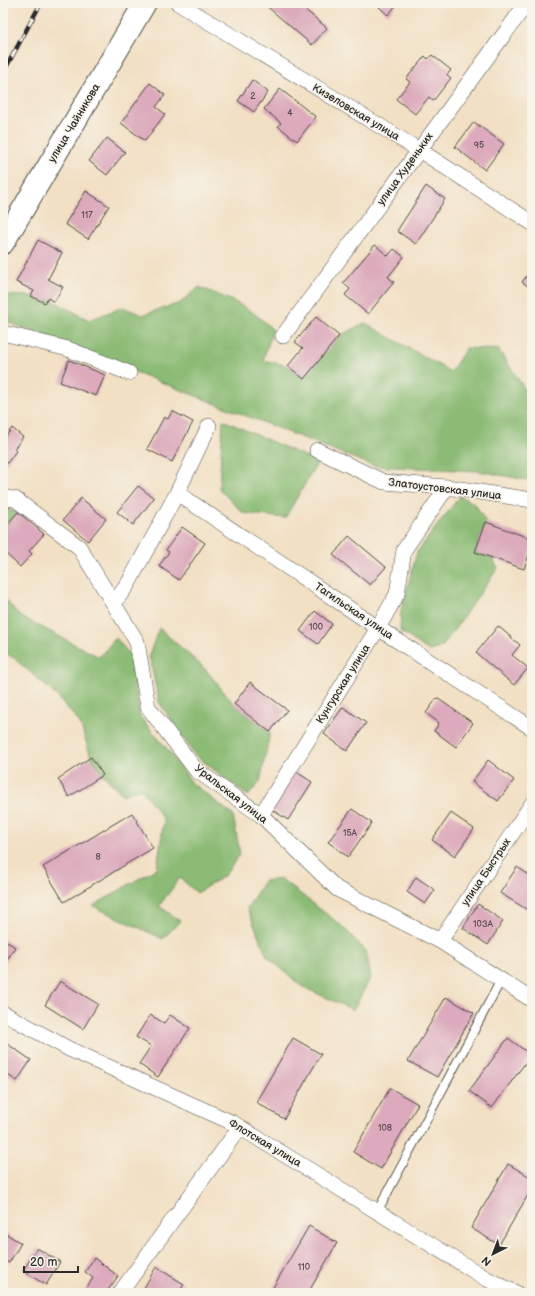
<svg xmlns="http://www.w3.org/2000/svg" width="535" height="1296" viewBox="0 0 535 1296" font-family="'Balsamiq Sans',sans-serif">
	<rect width="100%" height="100%" fill="#f7f3e8"/>
	<filter id="ink" filterUnits="userSpaceOnUse"><feTurbulence type="fractalNoise" baseFrequency=".025" numOctaves="2"/><feDisplacementMap in="SourceGraphic" scale="8" xChannelSelector="R" yChannelSelector="G"/><feConvolveMatrix kernelMatrix="1 2 1 2 8 2 1 2 1" color-interpolation-filters="sRGB"/></filter>
	<filter id="wash" filterUnits="userSpaceOnUse"><feTurbulence type="fractalNoise" baseFrequency=".012" numOctaves="4" result="noise"/><feDisplacementMap in="SourceGraphic" scale="16" xChannelSelector="R" yChannelSelector="G"/><feGaussianBlur stdDeviation="0.9" result="paint"/><feColorMatrix in="noise" values="0 0 0 0 0 0 0 0 0 0 0 0 0 0 0 0 0 1.4 0 .05"/><feComposite in="paint" operator="in"/></filter>
	<g filter="url(#wash)">
		<rect width="100%" height="100%" fill="#f2e0c4"/>
		<path fill="#8bbb74" stroke="#5b7350" d="M199,287C229,299 250,306 273,330L263,360L288,366L304,379L339,336L365,323L451,372L466,348L499,350L526,391L527,418L532,424V481L479,471L374,466L3,320V297L5,295L31,296L45,303L48,298L89,320L123,307L142,315L180,303Z
			M223,420L318,462L285,518L243,513L219,489Z
			M460,496L475,504L486,522L475,552L492,558L498,568L442,647L429,651L400,631L401,611L417,552Z
			M3,509L18,512L3,529Z
			M3,597L20,616L99,657L116,638L130,655L140,717L169,751L193,784L233,815L240,854L225,875L197,893L180,878L159,906L180,921L163,939L93,906L157,868L164,820L141,788L123,795L103,775L91,757L80,723L58,697L14,658L3,652Z
			M159,628L205,669L234,704L270,732L260,782L248,796L194,754L159,702L149,655Z
			M281,879L342,926L366,951L371,977L353,1010L301,986L267,956L247,908L264,881Z"/>
		<g id="blocks">
			<path fill="#dcaabc" d="M263,3H297L327,28L312,45Z
				M382,3H398L388,15L379,7Z
				M432,55L451,70L447,75L451,78L433,101L429,97L415,114L396,99L410,82L406,79L425,56L428,59Z
				M252,80L268,92L254,112L238,101Z
				M150,83L165,95L156,107L165,114L145,141L121,123Z
				M280,89L316,117L297,141L278,126L281,123L264,109Z
				M474,122L504,144L485,170L455,147Z
				M107,138L125,152L107,175L89,161Z
				M426,186L445,199L416,244L397,231Z
				M86,191L109,206L88,239L65,224Z
				M38,240L62,253L48,279L63,287L54,302L48,298L45,303L31,296L34,291L16,282Z
				M375,245L388,256L394,249L404,257L388,277L394,282L368,314L345,295L350,289L343,283Z
				M532,269V289L522,282Z
				M316,317L339,336L304,379L288,366L303,348L295,342Z
				M69,360L105,375L96,396L60,382Z
				M172,411L193,422L172,462L147,449L164,417L168,419Z
				M12,428L23,437L14,449L16,451L5,466L3,464V440Z
				M138,486L154,498L133,525L117,512Z
				M81,498L106,519L88,541L63,520Z
				M18,512L44,534L29,551L32,554L20,567L3,551V529Z
				M486,522L532,539V546L524,569L475,552Z
				M182,527L205,543L179,580L159,566L169,552L166,550Z
				M349,536L386,567L370,585L333,555Z
				M315,611L332,624L318,644L300,631Z
				M498,626L520,645L512,655L528,668L514,685L476,653Z
				M250,682L287,710L270,732L234,704Z
				M437,698L473,723L456,747L434,731L439,723L426,713Z
				M343,707L366,723L347,751L324,734Z
				M91,757L103,775L69,797L58,779Z
				M488,760L514,780L498,801L472,782Z
				M295,771L312,782L288,820L271,809Z
				M352,809L372,823L348,857L328,842Z
				M132,813L153,848L64,902L43,867Z
				M451,813L474,829L455,856L432,840Z
				M517,867L532,877V910L531,912L500,893Z
				M416,877L435,890L425,904L407,892Z
				M478,904L503,921L488,945L463,928Z
				M3,939L15,947L3,966Z
				M60,981L98,1004L83,1029L45,1005Z
				M446,997L474,1013L437,1077L408,1061Z
				M150,1015L164,1023L170,1015L190,1028L158,1077L139,1064L151,1046L136,1037Z
				M293,1038L321,1054L284,1119L256,1102Z
				M508,1038L531,1055L492,1108L469,1091Z
				M3,1041L31,1060L17,1081L3,1072Z
				M390,1088L418,1104L381,1169L353,1152Z
				M508,1164L532,1178V1188L499,1245L471,1228Z
				M309,1226L337,1243L308,1293H275L271,1291Z
				M3,1232L21,1243L9,1263L3,1259Z
				M37,1248L60,1262L46,1285L23,1271Z
				M94,1258L118,1276L106,1293H83L93,1278L85,1272Z
				M156,1267L184,1284L179,1293H141Z"/>
		</g>
	</g>
	<g filter="url(#ink)">
		<use href="#blocks" fill-opacity="0" stroke="#494642" stroke-width="1"/>
		<g fill="none" stroke-linecap="round" stroke-linejoin="round">
			<g stroke="#494642" stroke-width="10">
				<path id="lane" d="M377,1212L501,980"/>
			</g>
			<g stroke="#494642" stroke-width="16">
				<path id="street" d="M178,3L419,150L532,223
					M3,333L68,349L129,373
					M283,336L527,3
					M317,450L384,482L447,487L532,500
					M177,493L378,628L532,728
					M3,498L15,499L79,547L137,642L148,707L196,770L261,815L337,889L440,941L532,1000
					M114,603L128,584L177,493L209,426
					M261,815L378,628L397,594L404,550L447,487
					M440,941L532,804
					M3,1013L69,1049L233,1123L487,1279L516,1293
					M120,1293L240,1127"/>
			</g>
			<g stroke="#494642" stroke-width="24">
				<path id="secondary" d="M3,243L145,3"/>
			</g>
			<use href="#lane" stroke="#fff" stroke-width="8"/>
			<use href="#street" stroke="#fff" stroke-width="15"/>
			<use href="#secondary" stroke="#fff" stroke-width="22"/>
			<g stroke="#2b2b2b" stroke-width="4.5">
				<path id="rail" d="M3,73L41,3"/>
			</g>
			<use href="#rail" stroke="#f7f3e8" stroke-width="3" stroke-dasharray="9" stroke-linecap="butt"/>
		</g>
	</g>
	<g text-anchor="middle" dominant-baseline="central" stroke-width="3" stroke-linejoin="round" paint-order="stroke">
		<g font-size="9" fill="#574b4f">
			<text x="253" y="96">2</text>
			<text x="290" y="113">4</text>
			<text x="479" y="145">95</text>
			<text x="87" y="215">117</text>
			<text x="316" y="627">100</text>
			<text x="350" y="833">15А</text>
			<text x="98" y="857">8</text>
			<text x="483" y="924">103А</text>
			<text x="385" y="1128">108</text>
			<text x="304" y="1267">110</text>
		</g>
		<g font-size="11" fill="#2b2b2b" stroke="#f7f3e8">
			<text transform="translate(356 112) rotate(31)">Кизеловская улица</text>
			<text transform="translate(74 123) rotate(-59)">улица Чайникова</text>
			<text transform="translate(405 169) rotate(-54)">улица Худеньких</text>
			<text transform="translate(445 489) rotate(7)">Златоустовская улица</text>
			<text transform="translate(354 611) rotate(34)">Тагильская улица</text>
			<text transform="translate(343 684) rotate(-58)">Кунгурская улица</text>
			<text transform="translate(231 794) rotate(38)">Уральская улица</text>
			<text transform="translate(486 872) rotate(-56)">улица Быстрых</text>
			<text transform="translate(265 1143) rotate(31)">Флотская улица</text>
		</g>
	</g>
	<rect width="535" height="1296" fill="none" stroke="#f7f3e8" stroke-width="16"/>
	<g transform="translate(493 1254) rotate(222)" stroke="#f7f3e8" stroke-width="3" paint-order="stroke">
	<path d="M0-3L7 15L0 10L-7 15Z" fill="#2b2b2b"/>
	<text y="-6" font-size="11" font-weight="bold" text-anchor="middle" fill="#2b2b2b">N</text>
	</g>
	<path d="M24 1266v6h54v-6" fill="none" stroke="#2b2b2b" stroke-width="2"/>
	<text x="30" y="1266" font-size="12" fill="#2b2b2b" stroke="#f7f3e8" stroke-width="3" paint-order="stroke">20 m</text>
</svg>
